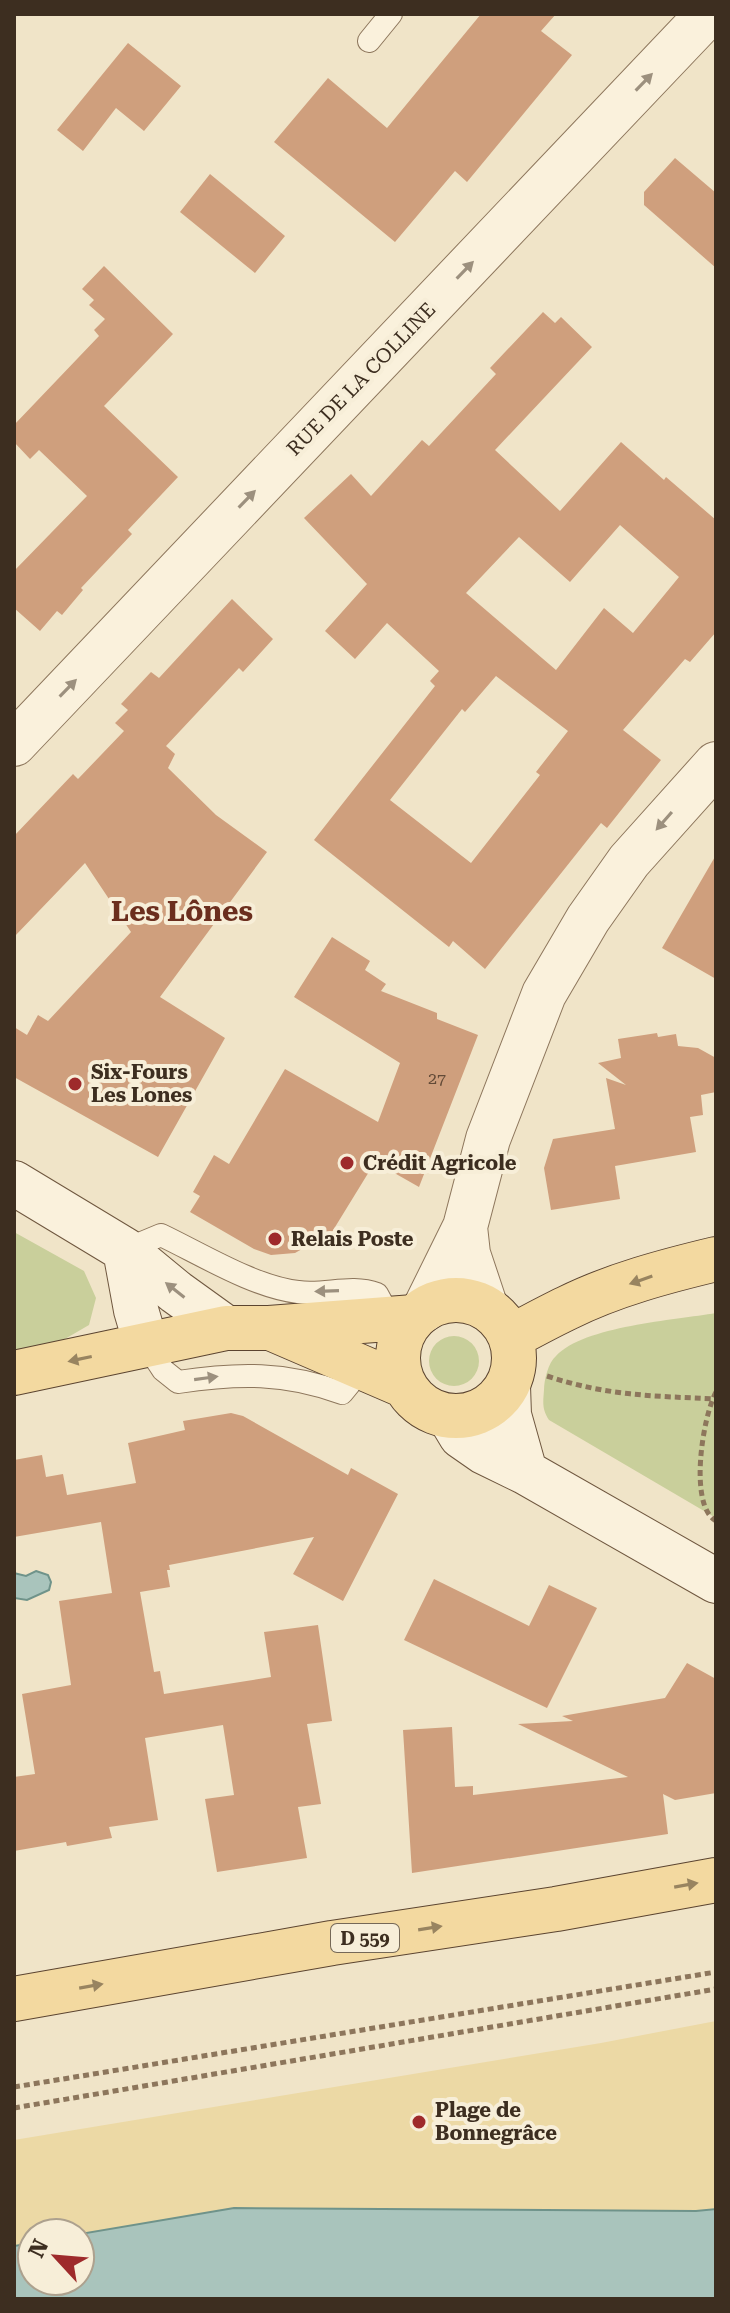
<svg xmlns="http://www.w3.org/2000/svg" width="730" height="2313" viewBox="0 0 730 2313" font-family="'Roboto Serif',serif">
	<rect width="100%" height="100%" fill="#f0e4c8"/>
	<path fill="#c9cf9b" d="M14,1232L84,1271L96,1298L89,1325L58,1343L14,1350Z
		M716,1313V1518L549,1420C542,1409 543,1403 544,1390C544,1380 548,1363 556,1356C584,1326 675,1320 716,1313Z
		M429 1361a25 25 0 1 1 50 0a25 25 0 1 1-50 0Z"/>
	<path fill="#ecd9a5" d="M716,2021V2209L696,2211L234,2208L80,2234L32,2233V2243L14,2246V2140L601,2043Z"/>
	<path fill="#a9c4bc" stroke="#6f938a" stroke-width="2" d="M36,1571L48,1575L51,1582L49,1590L27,1600L14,1598V1573L26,1576Z
		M234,2208L696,2211L716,2209V2299H14V2246L32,2243V2281H80V2234Z"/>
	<path fill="#cf9f7d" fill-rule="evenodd" d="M481,14H556L541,31L572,55L467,182L455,171L395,242L274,142L328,78L387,128Z
		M128,43L181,86L144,131L116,108L83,151L57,130Z
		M675,158L716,193V268L644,205V192Z
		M210,174L285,236L255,273L180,212Z
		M104,266L173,334L104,406L178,477L128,530L132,534L81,588L83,590L62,615L57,611L40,631L14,608V571L87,496L39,450L30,459L14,442V425L99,336L94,330L105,319L89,305L94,300L82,289Z
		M543,312L555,323L561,317L592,347L495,450L560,511L621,442L664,480L666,477L716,520V632L690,662L685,659L623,730L661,760L607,828L601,823L485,969L453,941L449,947L314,840L435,686L430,681L439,671L387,623L355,659L325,631L367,584L304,518L351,474L371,496L422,440L429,446L496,374L490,368ZM620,525L679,577L633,633L604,608L556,670L466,593L519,537L570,582ZM496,676L568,731L536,772L540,775L471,863L390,800L462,709L465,712Z
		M232,599L273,639L243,672L239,668L166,746L175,754L168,768L216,815L267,852L160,997L225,1038L158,1157L14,1077V1027L27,1035L38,1015L48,1021L131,932L85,863L14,937V836L73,774L78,779L124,731L115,723L128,710L121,704L151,672L159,678Z
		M716,855V979L662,948Z
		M332,937L370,961L365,970L386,984L381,991L437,1013V1019L478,1035L419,1187L375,1162L332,1232L295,1253L271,1255L254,1249L190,1212L200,1196L193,1192L214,1155L229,1164L285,1069L378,1122L400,1063L294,997Z
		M657,1033L658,1037L676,1034L678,1046L698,1048L716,1058V1092L701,1095L703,1115L690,1117L696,1152L615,1166L620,1199L551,1210L544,1168L553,1139L615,1129L606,1078L626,1085L598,1063L621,1058L618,1039Z
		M231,1413L243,1416L348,1475L351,1468L398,1494L343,1601L293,1574L314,1537L169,1565L170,1570H167L170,1587L140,1592L154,1672L160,1671L164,1694L271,1677L264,1632L318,1625L332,1721L307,1724L321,1804L298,1807L307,1858L217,1872L205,1799L234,1795L223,1725L145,1738L158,1820L109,1827L112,1838L67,1846L66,1842L14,1851V1777L35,1774L22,1694L71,1685L59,1601L112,1593L101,1522L14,1537V1460L42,1455L46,1477L63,1474L67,1495L136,1483L128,1443L185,1430L183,1421Z
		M434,1579L529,1626L549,1585L597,1608L547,1708L404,1640Z
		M687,1663L716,1679V1793L675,1800L663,1794L668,1834L412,1873L403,1730L452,1727L455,1787L473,1786V1795L628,1777L518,1724L573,1721L562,1716L665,1698Z"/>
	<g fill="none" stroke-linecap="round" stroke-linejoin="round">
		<g stroke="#8d765c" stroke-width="24">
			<path id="lane" d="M369,41L391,14
				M125,1250L161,1235C201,1254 254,1287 298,1292C326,1296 350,1284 377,1294L390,1318
				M146,1344L163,1370L178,1382C238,1373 285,1372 342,1393L364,1366"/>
		</g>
		<g stroke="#8d765c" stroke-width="46">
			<path id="street" d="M14,744L708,14
				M465,1227L468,1254L486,1308
				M424,1310L465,1227L488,1139L544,994L588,919L629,861L716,764"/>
		</g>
		<g stroke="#6f573f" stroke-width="46">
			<path id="secondary" d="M14,1183L125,1250L176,1292L226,1328
				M125,1250L136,1310L146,1344
				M508,1386L509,1415L525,1472
				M449,1416L461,1436L484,1452L525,1472L716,1581"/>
		</g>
		<g stroke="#5b4430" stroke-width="46">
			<path id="primary" d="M398 1358a58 58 0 1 1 116 0a58 58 0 1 1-116 0Z
				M275,1330L405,1386
				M511,1337C530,1327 548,1317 567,1308C613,1285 666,1271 716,1259
				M14,1373L226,1328H269L414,1317
				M14,1999L332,1943L556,1909L716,1880"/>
		</g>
		<path stroke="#8d765c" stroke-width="5" stroke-dasharray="6 4" stroke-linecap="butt" d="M547,1376C607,1396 654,1396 716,1399
			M716,1392C703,1416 688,1505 716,1521
			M14,2087L716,1972
			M14,2108L716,1989"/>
		<use href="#lane" stroke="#faf1dc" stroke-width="22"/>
		<use href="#street" stroke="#faf1dc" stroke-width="44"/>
		<use href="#secondary" stroke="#faf1dc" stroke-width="44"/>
		<use href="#primary" stroke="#f3d9a0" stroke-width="44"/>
	</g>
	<defs><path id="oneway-solid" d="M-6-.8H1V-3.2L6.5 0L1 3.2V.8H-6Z" transform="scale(2)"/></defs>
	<g fill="#9c907e">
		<use href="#oneway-solid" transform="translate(644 82) rotate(-46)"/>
		<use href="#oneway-solid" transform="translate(465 270) rotate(-46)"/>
		<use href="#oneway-solid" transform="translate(247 499) rotate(-46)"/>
		<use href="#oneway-solid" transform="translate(68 688) rotate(-46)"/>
		<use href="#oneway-solid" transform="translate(664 821) rotate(131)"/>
		<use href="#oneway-solid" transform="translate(175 1290) rotate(-142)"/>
		<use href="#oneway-solid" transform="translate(327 1291) rotate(178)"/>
		<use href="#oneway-solid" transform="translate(206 1378) rotate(-8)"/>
	</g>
	<g fill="#988460">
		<use href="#oneway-solid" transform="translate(641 1280) rotate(161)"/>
		<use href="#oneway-solid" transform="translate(80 1359) rotate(168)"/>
		<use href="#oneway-solid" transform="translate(686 1885) rotate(-10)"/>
		<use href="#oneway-solid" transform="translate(430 1928) rotate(-9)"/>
		<use href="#oneway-solid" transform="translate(91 1986) rotate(-10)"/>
	</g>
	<g fill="#9e2a2b" stroke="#f7eed8" stroke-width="3">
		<circle cx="75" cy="1084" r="8"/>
		<circle cx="347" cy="1163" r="8"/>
		<circle cx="275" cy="1239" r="8"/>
		<circle cx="419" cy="2122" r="8"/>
	</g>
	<g text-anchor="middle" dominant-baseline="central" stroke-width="8" stroke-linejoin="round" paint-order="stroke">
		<g font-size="16" fill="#624a37">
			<text x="437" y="1078">27</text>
		</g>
		<rect fill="#f7eed8" stroke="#756857" stroke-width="2" x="331" y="1924" width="68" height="28" rx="6"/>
		<g font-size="18" font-weight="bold" fill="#3d2e20">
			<text x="365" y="1938">D 559</text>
		</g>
		<g font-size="20" fill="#3d2e20" stroke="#f7eed8">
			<text transform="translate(361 379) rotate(-46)">RUE DE LA COLLINE</text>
		</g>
		<g font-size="20" font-weight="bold" fill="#3d2e20" stroke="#f7eed8" text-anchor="start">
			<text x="91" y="1072">Six-Fours<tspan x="91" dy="23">Les Lones</tspan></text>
			<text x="363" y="1163">Crédit Agricole</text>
			<text x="291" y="1239">Relais Poste</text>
			<text x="435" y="2110">Plage de<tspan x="435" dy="23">Bonnegrâce</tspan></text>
		</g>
		<g font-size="28" font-weight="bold" fill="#6b2e1e" stroke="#f7eed8">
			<text x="182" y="911">Les Lônes</text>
		</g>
	</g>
	<rect width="730" height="2313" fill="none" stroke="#3d2e20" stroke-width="32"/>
	<g transform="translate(56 2257) rotate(296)"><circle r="38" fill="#f7eed8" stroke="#ada18e" stroke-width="2"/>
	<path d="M0-6L14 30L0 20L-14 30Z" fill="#9e2a2b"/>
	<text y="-12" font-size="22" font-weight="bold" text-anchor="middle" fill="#3d2e20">N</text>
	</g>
</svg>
